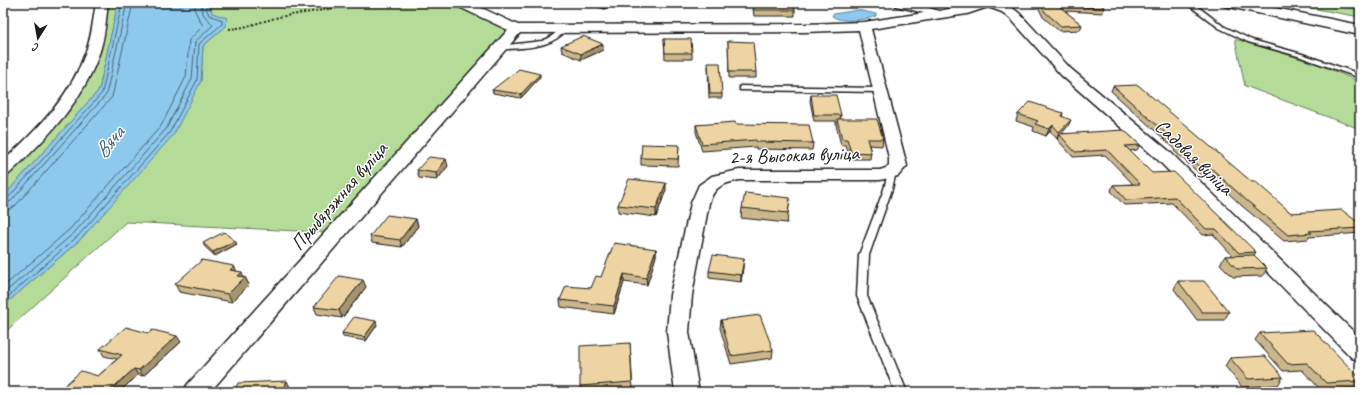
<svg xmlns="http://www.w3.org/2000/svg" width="1363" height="395" viewBox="0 0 1363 395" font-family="Caveat,sans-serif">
	<rect width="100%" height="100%" fill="#fff"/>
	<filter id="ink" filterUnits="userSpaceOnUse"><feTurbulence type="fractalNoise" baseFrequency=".025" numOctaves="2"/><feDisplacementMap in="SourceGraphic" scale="8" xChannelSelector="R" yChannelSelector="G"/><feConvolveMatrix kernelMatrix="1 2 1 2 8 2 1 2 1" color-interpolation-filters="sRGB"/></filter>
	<g filter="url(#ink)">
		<path fill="#b4dc98" stroke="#687c5a" d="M102,3H118L99,90L3,197V170L75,91Z
			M211,3H459L516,29L336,233L126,222L3,334V306L81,239L201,81L203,46L226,26L212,13L210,7Z
			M1283,3H1324L1360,10V17Z
			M1235,39L1318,64L1360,82V129L1245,86Z"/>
		<path fill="#8dc9ed" stroke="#608499" d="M118,3H211L210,7L212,13L227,18L226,26L203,46L201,81L174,134L81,239L3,306V197L99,90Z
			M858,10L876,14V16C866,20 840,23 832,16L833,14Z"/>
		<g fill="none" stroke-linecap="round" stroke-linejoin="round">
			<path stroke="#496170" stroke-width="1" d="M3,199L8,198L102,93L122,3
				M3,204L11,201L106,95L127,3
				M3,210L10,209L15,206L112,97L133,3
				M3,287L70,229L161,126L186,77L189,40L203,26L195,11V3
				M3,294L74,233L166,129L192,79L195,42L213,25L203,14L201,3
				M3,301L78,236L170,132L197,80L199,44L222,24V20L209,15L206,8L207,3"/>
			<g stroke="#1c1c1c" stroke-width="3">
				<path id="service" d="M1186,3H1193L1223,26L1252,40L1302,54L1360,74V78L1298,56L1248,42L1219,28Z
					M565,26L568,28C551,50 523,47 498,50L495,48L498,46L542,41L549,38Z
					M740,86L880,88L884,90L880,92L743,90H740Z
					M892,169L896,172L892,189L869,255L867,296L907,392H895L857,296L859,255L884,189L888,172Z"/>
			</g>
			<g stroke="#1c1c1c" stroke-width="3">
				<path id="minor" d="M96,3H108C106,19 105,36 100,51C84,101 46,139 9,174L3,175V161C37,130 71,96 86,51C92,36 93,19 96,3Z
					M455,3H471L518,25L805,24L864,22L924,13L896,6L894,3H914L939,11L977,3H999L1010,6L1019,13L1071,69L1169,151L1360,338V361L1352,358L1157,159L1061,75L1011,19L1002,12L988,7L967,14L871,29L905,158L907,166L898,176L880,180H739C722,184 715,186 709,203L692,295L689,332L699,392H675L667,332L670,295L691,203L699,185L712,176L739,170H880L886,168L889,165V158L859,30L805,32L520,33L210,392H184L187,385L508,30L457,6Z"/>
			</g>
			<g stroke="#1c1c1c" stroke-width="3">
				<path id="secondary" d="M1222,3H1250L1360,25V35L1229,7L1224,6Z"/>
			</g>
			<path stroke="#1c1c1c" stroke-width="2" stroke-dasharray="2 2" stroke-linecap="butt" d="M229,29L244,27L279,17L367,3"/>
			<use href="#service" fill="#fff" fill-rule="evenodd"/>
			<use href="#minor" fill="#fff" fill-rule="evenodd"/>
			<use href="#secondary" fill="#fff" fill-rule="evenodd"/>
		</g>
		<path fill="#ccb68b" stroke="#1c1c1c" d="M586,3H618L604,9Z
			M752,3H793L795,10V16H754Z
			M1036,3H1101L1104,8L1103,13L1065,11L1082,25L1080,30L1059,31L1043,17Z
			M664,39L692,53V59H665Z
			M728,41L756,72V78H729Z
			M561,46L603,50L581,60L562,52Z
			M708,66L722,94V98H709Z
			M540,77L521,98L493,93L492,90Z
			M1113,86L1252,182L1291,213L1360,224V233L1309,237L1308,239L1284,241L1242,206L1209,175H1201L1174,151L1175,149L1111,91Z
			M811,95L841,115L840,119L883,139L882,146L869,145L871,153L870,159H850L846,145H841L836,125V121H814L810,101Z
			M1063,113L1062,117L1068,126L1062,133L1140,145L1137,150L1130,151L1152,173L1256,252L1254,255L1267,268L1263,276L1233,277L1220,264L1225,256H1233L1213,234L1203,235L1172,203L1124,205L1111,191L1113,185L1133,184L1105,155L1073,157L1057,139V138V139L1050,131L1046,136L1033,131L1034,127L1016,121L1018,114Z
			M736,124L813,143L812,150L756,149V147L702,151L696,132V125Z
			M679,145L678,166L641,165V158Z
			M448,166L437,180L419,178L417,170Z
			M666,190L656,217L618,212V205Z
			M790,198L787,223L741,218L742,208Z
			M416,219L418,226L402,247L372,243L370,236Z
			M203,243L237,244L215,256L205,247Z
			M656,249V256L647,285L624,282L614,314L561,307L560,300L591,288L601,277Z
			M234,266L236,271L244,277H245L249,285L232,302L179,292L175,284Z
			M743,267L741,282L709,278V271Z
			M1178,281L1229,312L1224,320H1197L1174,289Z
			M366,287L342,318L317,314L314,307Z
			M721,320L773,350L772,358L731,364L720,328Z
			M377,325L366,341L343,337L342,333Z
			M1260,333L1360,378V385L1357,388L1321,390L1302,370L1283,371L1255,340Z
			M181,342L143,376L138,375L119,392H57L98,376L117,359L104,356L100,349Z
			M630,343L633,390L603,392H580V386Z
			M1230,358L1283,377L1278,385L1242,387L1225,366Z"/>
		<path fill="#a69471" stroke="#1c1c1c" d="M605,3H618L604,9V4Z
			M603,44V50L581,60V54Z
			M540,74V77L521,98V94Z
			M1071,120L1068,126L1060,135L1059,134L1057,139L1059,132Z
			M1053,125L1050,131L1046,136L1049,129Z
			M446,159L448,166L437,180L436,173Z
			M666,183V190L656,217V209Z
			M416,219L418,226L402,247L400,240Z
			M235,241L237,244L215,256L213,252Z
			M656,249V256L647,285L646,278Z
			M744,259L743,267L741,282V275Z
			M234,266L238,274L230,270Z
			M242,272L244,278L245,277L249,285L232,302L228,294L238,276Z
			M624,274V282L614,314V306Z
			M363,280L366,287L342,318L339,310Z
			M376,321L377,325L366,341L364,337Z
			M177,336L181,342L143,376L139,370Z
			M134,369L138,375L119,392H108Z
			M287,381L291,389L289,392H282Z"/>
		<path fill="#edd4a2" stroke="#1c1c1c" d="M753,3H793L795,10H754Z
			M1040,3H1101L1104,8L1059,6L1082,25L1061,26L1045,12Z
			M583,36L603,44L581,54L561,46Z
			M664,39H691L692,53H665Z
			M728,41L753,42L756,72H729Z
			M708,63H720L722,94H710Z
			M519,69L540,74L521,94L492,90Z
			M1138,85L1252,182H1256L1291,213L1342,210L1360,224V228L1309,231L1312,233L1288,235L1246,200L1212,169L1203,170L1176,145H1179L1113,86Z
			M811,95H836L841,115H814Z
			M1030,102L1063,113L1061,116L1071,120L1059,132L1053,125L1049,129L1035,124L1038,121L1018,114Z
			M837,119H877L883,139H867L871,153L851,152L847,139H842Z
			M735,122L736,124L809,125L813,143L757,142L756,140L702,144L696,125Z
			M1124,130L1140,145L1125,146L1152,173L1174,172L1256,252L1239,253L1216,229H1206L1175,197L1126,200L1113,185L1140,184L1107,150L1075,152L1059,134Z
			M642,144L679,145L678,159L641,158Z
			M429,157L446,159L436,173L417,170Z
			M629,179L666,183L656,209L618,205Z
			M745,193L790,198L788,213L742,208Z
			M387,215L416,219L400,240L370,236Z
			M224,232L235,241L213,252L203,243Z
			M614,243L656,249L646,278L624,274L614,306L560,300L566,286L591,288L596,276L601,277Z
			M713,255L744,259L741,275L709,271Z
			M1254,255L1267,268L1237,269L1225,256Z
			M202,260L234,266L230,270L242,272L238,276L245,277L228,294L175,284Z
			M339,276L363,280L339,310L314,307Z
			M1178,281H1204L1229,312H1202Z
			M760,315L773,350L731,356L721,320Z
			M354,317L376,321L364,337L342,333Z
			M126,327L148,333L153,330L177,336L139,370L134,369L108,392H57L81,371L98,376L122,355L100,349Z
			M1313,330L1360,378V381L1326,383L1307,363L1288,364L1260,333Z
			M630,343L632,382L580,386V346Z
			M1265,356L1283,377L1248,379L1230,358Z
			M287,381L282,392H234L238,383Z"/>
	</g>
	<g text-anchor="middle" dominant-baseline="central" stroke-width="3" stroke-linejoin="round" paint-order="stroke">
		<g font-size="20" fill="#1c1c1c" stroke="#fff">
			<text transform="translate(794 155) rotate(-2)">2-я Высокая вуліца</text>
			<text transform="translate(1194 157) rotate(44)">Садовая вуліца</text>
			<text transform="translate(339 196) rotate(-49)">Прыбярэжная вуліца</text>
		</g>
		<g font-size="21" font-style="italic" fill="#496170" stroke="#fff">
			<text transform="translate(109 142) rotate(-51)">Вяча</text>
		</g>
	</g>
	<rect width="1363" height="395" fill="none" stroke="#fff" stroke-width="16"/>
	<rect x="8" y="8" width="1347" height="379" fill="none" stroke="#1c1c1c" stroke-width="1.5" filter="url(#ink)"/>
	<g transform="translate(38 38) rotate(191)" stroke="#ffffff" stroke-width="3" paint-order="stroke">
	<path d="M0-3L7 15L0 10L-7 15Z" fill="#1c1c1c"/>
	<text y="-6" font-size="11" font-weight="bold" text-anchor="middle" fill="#1c1c1c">С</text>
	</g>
</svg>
